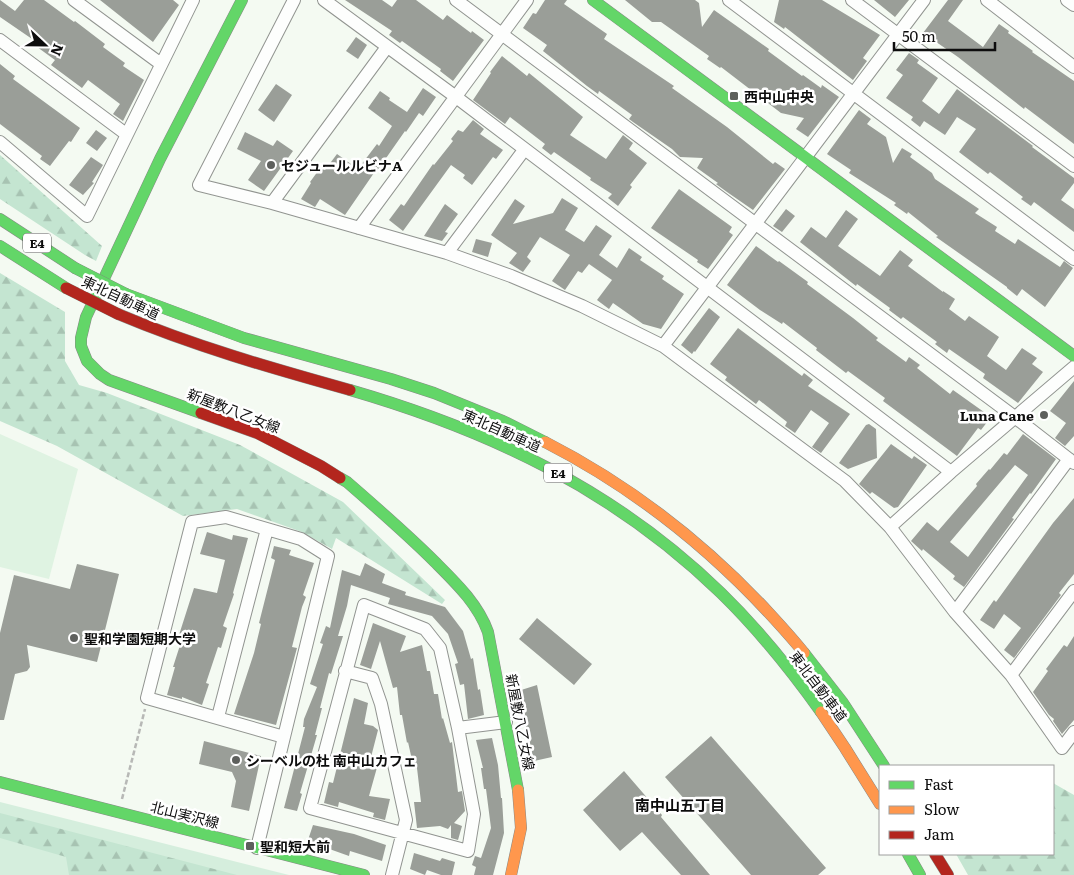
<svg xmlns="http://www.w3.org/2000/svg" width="1074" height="875" viewBox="0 0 1074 875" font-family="Literata,'Noto Sans JP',serif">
	<defs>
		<pattern id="forest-firs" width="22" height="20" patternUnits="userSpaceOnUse" patternTransform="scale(1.25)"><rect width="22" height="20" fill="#c4e5d1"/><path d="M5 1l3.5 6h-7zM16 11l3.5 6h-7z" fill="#a7c3b2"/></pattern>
	</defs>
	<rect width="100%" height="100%" fill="#f4faf2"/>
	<path fill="#d5eedd" d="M0,802L289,875H0Z"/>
	<path fill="url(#forest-firs)" d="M0,155L102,246L96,261L85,255L0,199Z
		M0,273L65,312V361L79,385L107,393L240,445L343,502L445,600L442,604L336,538L332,549L302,532L237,509L183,516L57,446L0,421Z
		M1053,783L1074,795V875H968L956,854H1053Z
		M0,813L237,875H69L66,857L0,838Z"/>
	<path fill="#dff3e2" d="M0,434L78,469L49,579L0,567Z"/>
	<path fill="#9a9e98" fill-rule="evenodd" d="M0,0L15,11L24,0H44L74,22L75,21L105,44L103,47L125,63L123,66L144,80L123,121L113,114L120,104L88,80L82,88L51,65L55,60L33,44L35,41L0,17Z
		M100,0H173L179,5L153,42Z
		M345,0H382L392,7L397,0H416L443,20L447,15L471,33L472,31L484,40L453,81L440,71L441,69L402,41L400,43L389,35L392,31Z
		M545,0H567L564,4L607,34L604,39L674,86L672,88L727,127L773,164L775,162L785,169L753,210L727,192L716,184L718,183L697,168L703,158L680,157L672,149L633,122L629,119L632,115L599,91L598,94L587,86L543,51L547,45L523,28L533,13L536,14Z
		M625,0H695L699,3L702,27L714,10L769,49L768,51L802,76L803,75L821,88L822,85L839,97L808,137L796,129L804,118L781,113L721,67L720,68L707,59L709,56L661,22H652Z
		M779,0H822L880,35L863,58L867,61L853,80L785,27L784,29L774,22Z
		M874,0H909L895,17Z
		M948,0H963L948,21L983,47L999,24L1009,31L1008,33L1033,51L1032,52L1074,81V144L1025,107L1024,109L958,57L923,33Z
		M356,37L367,45L358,59L346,51Z
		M909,53L919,60L917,63L938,78L922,101L939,114L957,89L1033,146L1032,147L1074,178V183L1061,200L1074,209V232L1034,202L1031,206L1021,199L1023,197L990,172L988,174L959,152L976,129L957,117L945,135L924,121L920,127L911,120L913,117L886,98L903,75L896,70Z
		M502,56L527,76L529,73L583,117L570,135L606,159L623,135L633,143L629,149L647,163L630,185L632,187L618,206L608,198L612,194L590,180L591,178L554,152L551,155L542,148L545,144L510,117L505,124L473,100L491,73L490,72Z
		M0,64L15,76L13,79L80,128L71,142L69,141L50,166L40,159L42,156L0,124Z
		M276,84L292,95L274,122L258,110Z
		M423,88L436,97L423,116L419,113L406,132L405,131L377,171L376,170L345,215L320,199L315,207L301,199L311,183L310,182L321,167L325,170L337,154L358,169L377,144L379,146L392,126L368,108L380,91L390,98L389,100L407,112Z
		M859,110L871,119L867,124L886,137L893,163L902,148L912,154L910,157L932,173L935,179L979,209L975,213L997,227L995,231L1015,244L1018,239L1060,267L1064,261L1073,268L1045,307L1022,289L1017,296L1007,288V287L936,237L938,236L908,212L907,214L894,205L896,203L849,173L851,170L827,154Z
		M473,120L484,129L480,134L503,150L496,159L493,157L472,185L463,178L465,175L451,165L403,231L389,220L401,204L404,206L433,164L434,165L453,141L451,139L458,130L463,132Z
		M96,130L107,138L97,151L86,143Z
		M245,132L273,146L277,140L293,151L264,191L248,180L261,161L237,149Z
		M91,157L103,165L92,182L94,183L83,195L69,185Z
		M679,189L732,227L729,232L733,235L708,269L697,262L698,260L651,228Z
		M562,198L578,208L565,230L584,242L596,225L612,236L599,255L617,268L629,248L642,257L640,260L664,276L662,279L684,294L661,329L643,324L613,303L609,309L597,300L612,280L589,264L582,273L578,271L565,290L552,281L570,255L540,237L527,257L531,261L523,272L509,263L517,253L491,235L515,199L525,206L513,224L553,213Z
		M445,204L458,214L445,232L448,233L442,241L424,236Z
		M786,209L795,216L782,232L773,226Z
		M846,210L858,219L838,246L880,276L900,250L913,260L908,266L943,292V291L955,299L949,309L965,321L969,316L999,337L987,356L1006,370L1022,348L1037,358L1032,364L1043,372L1018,403L983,378L985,374L949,349L947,353L935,344L937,342L903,317L901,319L889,310L890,308L857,284L856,286L800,242L811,227L826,238Z
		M476,239L492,243L488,257L472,252Z
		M756,246L778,262L779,261L808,282L807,284L853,318L878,338L876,340L906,362L909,357L920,365L917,368L950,394L953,390L991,417L981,430L978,428L957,456L883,401L885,398L848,371L846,373L816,350L817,348L783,322L782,324L760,310L727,285Z
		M709,308L720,317L695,352L694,351L692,354L681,345Z
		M738,328L802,376L804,373L813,380L808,386L850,414L821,453L812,447L829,423L811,410L795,433L785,426L787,422L759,400L756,404L725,380L727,377L710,364Z
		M1074,381V436L1065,446L1055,438L1066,423L1050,411Z
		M869,424L876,429L877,458L848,469L839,463L866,425Z
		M1023,434L1056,459L1031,494L1030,493L1012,518L1014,519L964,587L953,579L955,576L923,549L922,551L911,541L927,522L938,531L977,486L976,484L989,469L990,470L1004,453L1007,455ZM1015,465L1028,475L968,557L950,542Z
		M891,444L912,459L914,456L927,465L898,507L894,508L872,492L870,494L859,484Z
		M1074,498V574L1059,593L1061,595L1014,658L1004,650L1021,628L1004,614L994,629L980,620L994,600L996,602L1053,523Z
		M207,532L232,540L233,535L248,538L233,593L234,594L223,626L227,628L221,648L218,647L206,683L209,684L202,705L182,697V699L167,695L175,667H173L183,636L179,635L194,588L217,593L225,560L200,554Z
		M274,546L291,550L289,555L314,563L303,595L306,597L302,607L292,647L297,648L276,725L234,714L254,653L261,624L259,623L275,560L271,558Z
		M365,563L385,574L382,583L406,592L405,595L445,607L463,631L471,659L473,658L478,690L480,689L484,715L468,719L464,684L460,685L455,664L458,663L448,634L432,616L388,604L390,598L351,585L347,606L338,636H343L331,674L329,673L320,708H322L315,735H317L300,793L302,794L297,811L284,808L305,727H303L304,719L317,687L310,684L323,644L320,643L326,626L330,628L342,570L360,576Z
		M77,564L119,574L97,662L27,645L30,667L27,671L15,674L4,720H0V633L14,575L70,589Z
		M537,618L592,664L574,685L519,639Z
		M373,623L406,636L400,652L422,645L427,671H430L434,694H438L442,719L443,718L450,743L452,742L458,792L462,791L465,811L454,823L462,826L458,840L451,838V825L448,829L440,826L417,828L414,802H421L417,768L414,769L408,742L407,743L402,715H400L397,687L393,688L380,641L371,669L360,665Z
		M1074,636V720L1062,734L1053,721L1054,719L1049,715L1033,692L1048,671L1046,669L1064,645L1067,647Z
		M537,685L552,757L534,761L518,691Z
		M354,698L368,703L364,724L373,726L378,730L370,761L378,764L369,796L390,799L385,820L373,817L374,813L339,802L338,807L324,803L329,782L333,783Z
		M711,736L826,868L818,875H751L665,777Z
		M492,738L498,765L501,798H502L504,833L493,875H474L476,867L472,865L475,856L481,858L491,828L486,789H484L481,768H483L476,740Z
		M204,741L261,756L249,811L231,807L236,781L232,772L199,764Z
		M624,771L662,815L661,817L710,875H681L642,832L620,851L583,810Z
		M313,825L354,834L386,845L382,861L350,851L349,856L321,846L320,848L307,843Z
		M414,853L440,861L442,858L455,862L452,875H441L427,870L425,875L410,869Z"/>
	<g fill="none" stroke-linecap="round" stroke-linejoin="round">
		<g stroke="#919490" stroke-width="14">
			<path id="street" d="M74,0L161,64
				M294,0L199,185L272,203L447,253L511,276L582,306L663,346L845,481L890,527L955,612L1011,675L1062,748L1074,732
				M324,0L456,97L951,472
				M456,0L1016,418L1074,463
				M729,0L1074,259
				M852,0L1074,166
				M987,0L1074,67
				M1067,0L1074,5
				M0,40L126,134
				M0,142L87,216L193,0
				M272,203L387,47
				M359,228L527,0
				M447,253L524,150
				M663,346L924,0
				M890,527L951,472L1074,367
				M364,605L425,629L440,648L458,728L474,814L468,851L310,808Z
				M955,612L1069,459
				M345,671L372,678L381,704L406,820L392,875
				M1011,675L1074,591
				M218,717L267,529
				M458,728L506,722
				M257,848L328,556L301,539L226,517L192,522L147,698L284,737"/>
		</g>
		<g stroke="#888a87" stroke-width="12">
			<path id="fast" d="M593,0L1074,356
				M0,219L75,268
				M0,246L66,288
				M126,294L244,338L391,379L434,393L503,421L545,442
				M350,390C491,431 615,490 721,593C758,629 791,670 821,712
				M201,413L109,380L100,374L87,361L81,346V338L86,317L160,159L242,0
				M340,478L347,482C377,508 407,534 435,562C456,583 478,604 488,632L518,790
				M804,653L843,703L884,766
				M0,782L364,875
				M908,854L920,875"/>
		</g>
		<g stroke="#888a87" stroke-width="12">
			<path id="slow" d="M545,442C629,485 705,544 769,613C781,626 793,639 804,653
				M821,712L845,748L880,804
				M511,875L521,828L518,790"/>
		</g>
		<g stroke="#888a87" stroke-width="12">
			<path id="jam" d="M118,314C194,346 271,368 350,390
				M201,413L257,433L321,466L340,478
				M935,854L948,875"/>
		</g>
		<path stroke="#b7b8b6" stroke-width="2.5" stroke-dasharray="5 2.5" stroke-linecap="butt" d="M122,799L145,709"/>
		<use href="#street" stroke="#fdfefd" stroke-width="12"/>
		<use href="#fast" stroke="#63d668" stroke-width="11"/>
		<use href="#slow" stroke="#ff974d" stroke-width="11"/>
		<use href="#jam" stroke="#b3261e" stroke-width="11"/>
		<g stroke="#7e817d" stroke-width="12" stroke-linecap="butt">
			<path id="fast-bridge" d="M75,268L126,294"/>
		</g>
		<g stroke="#7e817d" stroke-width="12" stroke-linecap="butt">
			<path id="jam-bridge" d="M66,288L118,314"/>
		</g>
		<use href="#fast-bridge" stroke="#63d668" stroke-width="11"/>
		<use href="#jam-bridge" stroke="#b3261e" stroke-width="11"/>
	</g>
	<g fill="#5e605d" stroke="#fff" stroke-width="2">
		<rect x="729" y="91" width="10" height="10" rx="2.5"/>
		<circle cx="271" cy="165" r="5"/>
		<circle cx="1044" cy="415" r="5"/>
		<circle cx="74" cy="638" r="5"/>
		<circle cx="236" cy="760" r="5"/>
		<rect x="245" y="841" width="10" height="10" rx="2.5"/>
	</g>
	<g text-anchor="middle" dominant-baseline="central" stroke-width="5" stroke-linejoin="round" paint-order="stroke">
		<g fill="#fff" stroke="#565656" stroke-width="1">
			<rect x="23" y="233.5" width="28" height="19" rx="4"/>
			<rect x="544" y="463.5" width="28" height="19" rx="4"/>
		</g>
		<g font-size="12" font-weight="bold" fill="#0d0d0d">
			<text x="37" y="243">E4</text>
			<text x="558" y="473">E4</text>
		</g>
		<g font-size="14" font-weight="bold" fill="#0d0d0d" stroke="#fff" text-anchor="start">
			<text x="744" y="96">西中山中央</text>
			<text x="281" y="165">セジュールルビナA</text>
			<text x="1034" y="415" text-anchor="end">Luna Cane</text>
			<text x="84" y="638">聖和学園短期大学</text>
			<text x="246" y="760">シーベルの杜 南中山カフェ</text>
			<text x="260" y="846">聖和短大前</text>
		</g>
		<g font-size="14" fill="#0d0d0d" stroke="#fff">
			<text transform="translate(121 297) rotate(25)">東北自動車道</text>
			<text transform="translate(234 410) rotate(21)">新屋敷八乙女線</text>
			<text transform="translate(502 430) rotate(24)">東北自動車道</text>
			<text transform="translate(819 686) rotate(53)">東北自動車道</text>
			<text transform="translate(521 722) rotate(79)">新屋敷八乙女線</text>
			<text transform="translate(185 814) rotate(14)">北山実沢線</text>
		</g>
		<g font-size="15" font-weight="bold" fill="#0d0d0d" stroke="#fff">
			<text x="680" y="804">南中山五丁目</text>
		</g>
	</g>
	<rect x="879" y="765" width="175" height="90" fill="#ffffff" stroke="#9e9e9e"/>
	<rect x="889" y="781" width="25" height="8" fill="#63d668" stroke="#9e9e9e"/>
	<text x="924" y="790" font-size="15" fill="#0d0d0d">Fast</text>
	<rect x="889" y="806" width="25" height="8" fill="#ff974d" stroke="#9e9e9e"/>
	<text x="924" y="815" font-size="15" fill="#0d0d0d">Slow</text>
	<rect x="889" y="831" width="25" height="8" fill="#b3261e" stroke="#9e9e9e"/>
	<text x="924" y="840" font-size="15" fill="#0d0d0d">Jam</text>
	<g transform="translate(45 45) rotate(112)" stroke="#ffffff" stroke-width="4" paint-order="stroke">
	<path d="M0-4L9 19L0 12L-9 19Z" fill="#0d0d0d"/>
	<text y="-8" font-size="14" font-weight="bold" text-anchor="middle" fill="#0d0d0d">N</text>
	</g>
	<path d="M894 42v8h101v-8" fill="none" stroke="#0d0d0d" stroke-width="2.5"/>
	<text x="902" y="42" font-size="15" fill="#0d0d0d" stroke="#ffffff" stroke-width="4" paint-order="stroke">50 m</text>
</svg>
